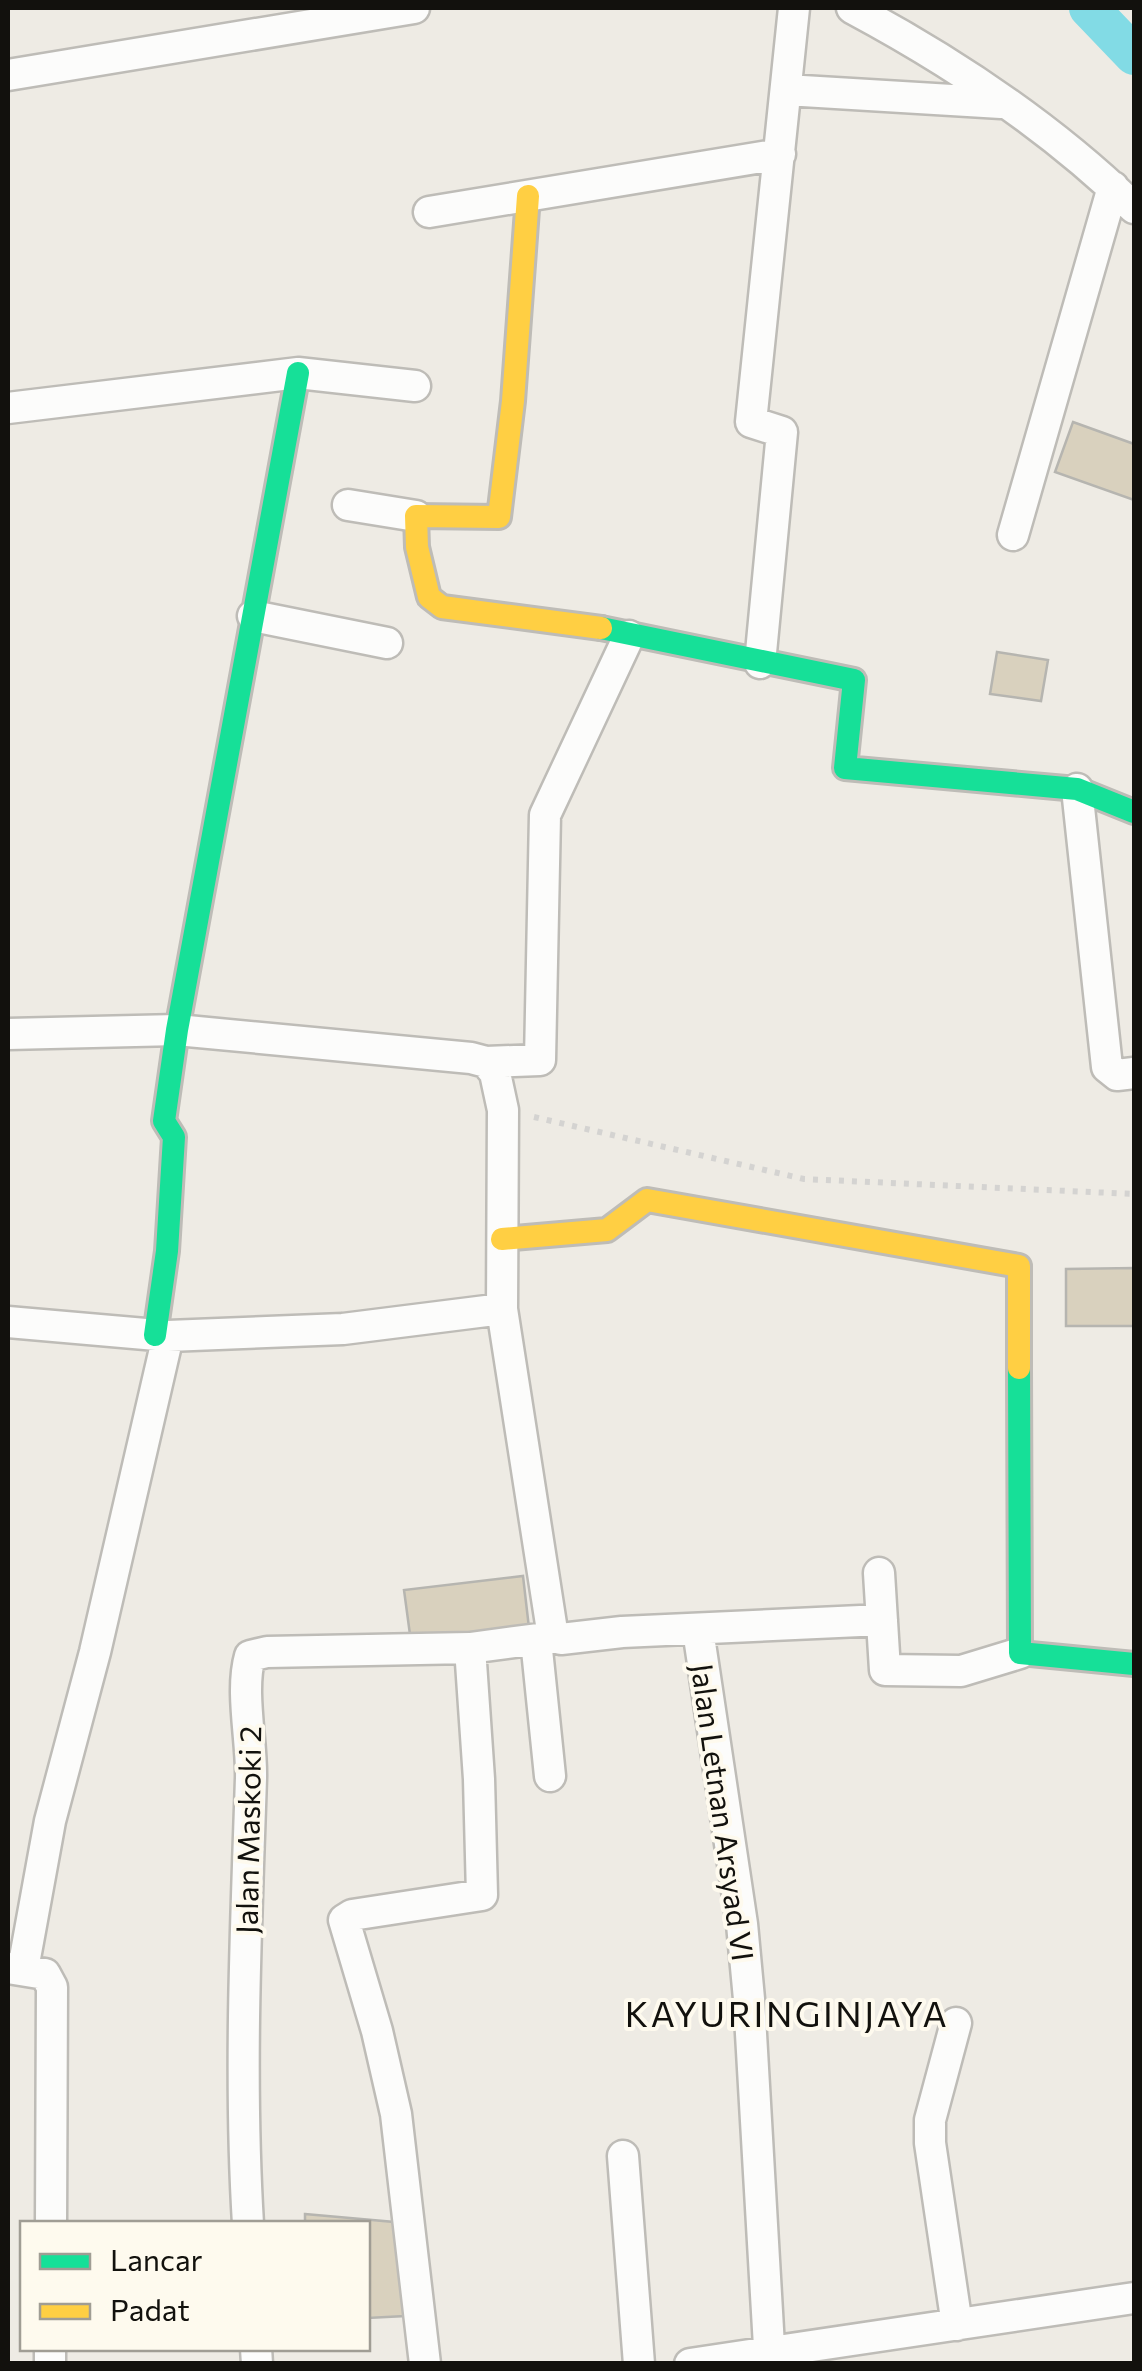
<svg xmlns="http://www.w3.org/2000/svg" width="1142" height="2371" viewBox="0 0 1142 2371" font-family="Commissioner,sans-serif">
	<rect width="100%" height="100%" fill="#eeebe4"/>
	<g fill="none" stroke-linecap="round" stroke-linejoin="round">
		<path stroke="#82dbe5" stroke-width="40" d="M1089,8L1134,55"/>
	</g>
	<path fill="#d9d1be" stroke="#b6b5b0" stroke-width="2.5" d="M1073,422L1134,444V500L1055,472Z
		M997,652L1048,660L1041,701L990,694Z
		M1134,1268V1326H1066V1269Z
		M523,1576L529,1628L411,1642L404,1590Z
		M305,2214L394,2222L405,2316L368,2318V2224H305Z"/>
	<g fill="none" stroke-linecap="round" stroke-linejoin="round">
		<g stroke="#bebcb7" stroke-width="35">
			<path id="street" d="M852,8C951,61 1053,129 1134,208
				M8,75L414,8
				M786,90L1001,103
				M429,212L780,154
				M8,408L298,373L415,386
				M348,505L416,516
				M1013,535L1113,187
				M253,616L387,643
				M760,663L782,432L751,422L794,8
				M1077,789L1107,1067L1117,1075L1134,1073
				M8,1034L177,1030L471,1058L486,1062L540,1060L545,815L629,636
				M486,1062L495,1073L503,1110L502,1309L553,1637L561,1639L622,1632L882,1620
				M8,1322L168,1336L343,1329L502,1309
				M879,1573L885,1670L961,1671L1020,1653
				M698,1630L742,1924L749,1999L770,2364
				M536,1640L550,1776
				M8,1968L45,1974L52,1987L51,2224
				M23,1969L50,1821L95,1652L168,1336
				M956,2023L930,2120V2143L957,2325
				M623,2156L639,2364
				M248,2224C239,2076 246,1927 251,1778C252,1741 240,1691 250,1656L267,1652L470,1648
				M256,2348L257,2364
				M50,2364V2348
				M425,2364L396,2114L377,2031L344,1920L352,1915L482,1895L479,1779L470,1648L553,1637
				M690,2364L1134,2298"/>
		</g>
		<g stroke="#bebcb7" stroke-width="28">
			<path id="fast" d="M601,628L854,680L845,768L1077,789L1134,812
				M155,1335L167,1251L174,1137L164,1121L177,1030L298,373
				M1019,1368L1020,1653L1134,1664"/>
		</g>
		<g stroke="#bebcb7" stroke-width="28">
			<path id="slow" d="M528,196L513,401L499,517L416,516L417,547L429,597L442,607L601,628
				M502,1239L607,1230L647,1200L1019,1266V1368"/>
		</g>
		<path stroke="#d4d3d1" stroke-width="6" stroke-dasharray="5 8" stroke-linecap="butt" d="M534,1117L804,1179L1134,1194"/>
		<use href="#street" stroke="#fcfcfb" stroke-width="30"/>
		<use href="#fast" stroke="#16e098" stroke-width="22"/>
		<use href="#slow" stroke="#ffcf43" stroke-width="22"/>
	</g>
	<g text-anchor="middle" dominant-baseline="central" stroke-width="8" stroke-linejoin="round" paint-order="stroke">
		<g font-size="30" fill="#12110d" stroke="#fefaee">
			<text transform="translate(724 1812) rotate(82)">Jalan Letnan Arsyad VI</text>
			<text transform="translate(247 1830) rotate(-89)">Jalan Maskoki 2</text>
		</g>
		<g font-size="35" letter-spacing="2.5" fill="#12110d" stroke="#fefaee">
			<text x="787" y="2012">KAYURINGINJAYA</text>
		</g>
	</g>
	<rect width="1142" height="2371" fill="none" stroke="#12110d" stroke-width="20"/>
	<rect x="20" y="2221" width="350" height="130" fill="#fefaee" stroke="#a09d94" stroke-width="2.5"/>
	<rect x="40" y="2254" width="50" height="15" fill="#16e098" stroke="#a09d94" stroke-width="2.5"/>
	<text x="110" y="2271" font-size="30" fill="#12110d">Lancar</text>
	<rect x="40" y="2304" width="50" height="15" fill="#ffcf43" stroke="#a09d94" stroke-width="2.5"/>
	<text x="110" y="2321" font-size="30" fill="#12110d">Padat</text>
</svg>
